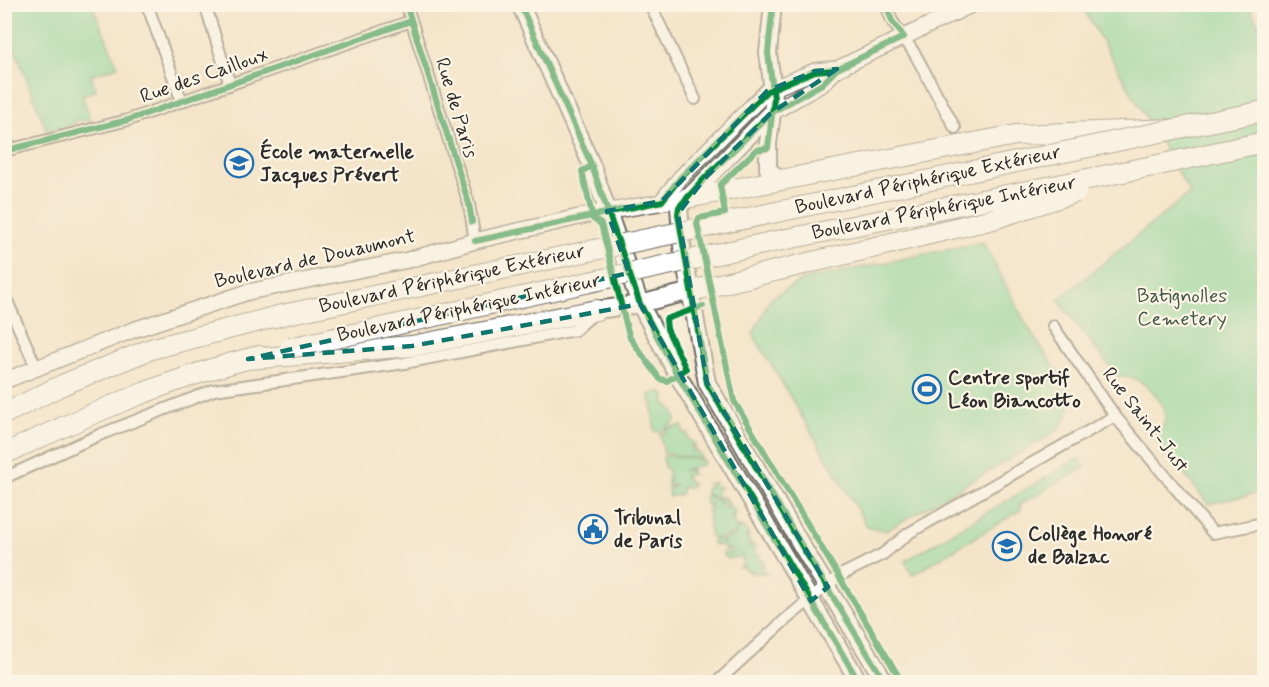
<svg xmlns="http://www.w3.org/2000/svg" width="1269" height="687" viewBox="0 0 1269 687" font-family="Mynerve,sans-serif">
	<rect width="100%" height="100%" fill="#fcf5e5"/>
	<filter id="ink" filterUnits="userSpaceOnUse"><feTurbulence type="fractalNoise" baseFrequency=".0167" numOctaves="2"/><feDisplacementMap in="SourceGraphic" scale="12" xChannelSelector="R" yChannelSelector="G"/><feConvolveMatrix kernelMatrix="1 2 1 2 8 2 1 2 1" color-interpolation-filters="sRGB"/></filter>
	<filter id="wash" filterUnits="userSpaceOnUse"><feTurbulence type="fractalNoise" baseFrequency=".008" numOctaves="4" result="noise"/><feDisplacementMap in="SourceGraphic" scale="24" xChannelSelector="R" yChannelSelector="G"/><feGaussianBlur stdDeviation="1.35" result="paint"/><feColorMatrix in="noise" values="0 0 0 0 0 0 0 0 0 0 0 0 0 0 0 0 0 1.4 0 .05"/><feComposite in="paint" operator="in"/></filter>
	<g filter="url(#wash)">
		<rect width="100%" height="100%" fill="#f4e5cb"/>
		<path fill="#7fd9a0" stroke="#558266" stroke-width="1.5" d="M5,4L92,5L118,66L91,75L96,90L82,95L91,121L75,120L76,124L47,131L5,24Z
			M1081,5H1248L1264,34V492L1208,504L1155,437C1183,415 1145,372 1117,376L1058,300L1190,193Z
			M983,242L1027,326L1067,386L1071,399L1069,413L1060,428L1054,433L886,531L867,526L753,334L770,299L802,280Z
			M661,391L665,396L664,402C670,408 674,408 676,420L663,431L655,432L652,407L654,405L651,403L650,395Z
			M683,426V433L688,434V439L694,443L690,447L691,451L695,445V451L700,454L701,458H696L697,460H703L704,464L683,470H692L690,472L693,474L684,476L693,485L688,488L683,486L681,494L669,497L668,489L671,488L668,487H673L675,484L668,485L667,481L670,480L667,477L669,471L665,468L663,456L695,458L664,453L660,434L666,433L668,428Z
			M1079,458L1085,467L1019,505L1021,510L912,575L905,561Z
			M715,482L714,486L720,487L716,492L719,498L724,497L730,506L706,494V488L710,487L708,484Z
			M705,495L719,501L721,506L732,508L734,511L731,513L734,512L735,516L728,519L733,518L735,527H739L733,534L719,538L722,543L720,546L712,543V540L716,539L711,537L708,518L711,516L707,512L712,509L707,507L711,504H706Z
			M743,527L748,533L746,537L749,536L747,539L752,544L748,545L749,548L753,545L756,547L753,555H760L759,561L763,560L764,565L761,566L762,571L769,573H750L752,570L745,571V567H741L738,568L743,565L742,556L728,559L723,555V552L728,551L729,554L733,553L730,549H724L723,540L734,536L738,529Z"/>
	</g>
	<g filter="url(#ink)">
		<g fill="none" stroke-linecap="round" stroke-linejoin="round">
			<g stroke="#716c63" stroke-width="14">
				<path id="street" d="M147,4L182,102
					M205,4L230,85
					M406,4L469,204L475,241
					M650,4L695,99
					M886,4L892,21L915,54L955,128
					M4,151L128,120L411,21
					M4,294L36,367
					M1053,326L1115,416L1213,533L1264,523
					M4,478L99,435L214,390L405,363L575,330L593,314
					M717,682L785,620L839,576L883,554L909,533L1115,416"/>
			</g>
			<g stroke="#716c63" stroke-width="18">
				<path id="secondary" d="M771,113L822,84L837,69L973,4
					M662,201L681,177L767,91L815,71L837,69
					M4,381L133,330L248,292L408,260L475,241L592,214L687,198"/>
			</g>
			<g stroke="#716c63" stroke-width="20">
				<path id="primary" d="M520,4L592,166L640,304L677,374L859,682
					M773,4L768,53L774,98L768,144V169L780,181
					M771,113L679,207L682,246L707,383L803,548L885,682
					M597,310L640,304L691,291"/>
			</g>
			<g stroke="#716c63" stroke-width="22">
				<path id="highway" d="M1158,165L1264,142
					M687,198L1016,135L1175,129L1264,111
					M691,291L892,243
					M248,359L412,346L597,310
					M4,414L62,385L151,349L282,315
					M4,454C88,415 169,378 259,356"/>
			</g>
			<use href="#street" stroke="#fff" stroke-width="10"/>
			<use href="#secondary" stroke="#fff" stroke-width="15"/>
			<use href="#primary" stroke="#fff" stroke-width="16"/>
			<use href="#highway" stroke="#fff" stroke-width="20"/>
			<g stroke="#716c63" stroke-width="22" stroke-linecap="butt">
				<path id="highway-bridge" d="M892,243L993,219L1076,192
					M282,315L1175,129
					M290,348L767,243L1158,165"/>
			</g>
			<use href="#highway-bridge" stroke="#fff" stroke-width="20"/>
			<g stroke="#fcf5e5" stroke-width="10">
				<path id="cycleway" d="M406,4L469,204L472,222
					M520,4L592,166L640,304L677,374L859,682
					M4,151L128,120L411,21
					M592,166L582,171L593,219L601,224L627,328L630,338L660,379L667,381L686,369L667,329L666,319L703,306
					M720,185L725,213L699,218L697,223L734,401L902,682
					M720,185L756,150L768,148L774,98L768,53L773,4
					M475,241L662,201L681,177L767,91L815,71L837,69
					M885,682L803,548L707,383L678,214L679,207L704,179L771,113L822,84L837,69L904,37L892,21L886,4"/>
			</g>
			<use href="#cycleway" stroke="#00873e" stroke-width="6"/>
		</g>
	</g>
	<path d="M0 0H1269V687H0ZM837,69L771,113L704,179L678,214L707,383L828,587L811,601L640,304L412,346L248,359L629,273L607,211L662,201L767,91L815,71Z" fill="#f4e5cb" fill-opacity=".55" fill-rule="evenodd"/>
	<path fill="none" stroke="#0f766e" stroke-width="4.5" stroke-dasharray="12 8" stroke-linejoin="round" d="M837,69L771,113L704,179L678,214L707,383L828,587L811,601L640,304L412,346L248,359L629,273L607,211L662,201L767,91L815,71Z"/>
	<defs>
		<g id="school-ring" transform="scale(1.5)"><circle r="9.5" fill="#fcf5e5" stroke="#1f6fb2" stroke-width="1.5"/><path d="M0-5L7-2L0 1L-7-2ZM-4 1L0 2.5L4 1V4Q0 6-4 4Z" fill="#1f6fb2"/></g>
		<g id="stadium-ring" transform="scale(1.5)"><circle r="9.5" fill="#fcf5e5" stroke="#1f6fb2" stroke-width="1.5"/><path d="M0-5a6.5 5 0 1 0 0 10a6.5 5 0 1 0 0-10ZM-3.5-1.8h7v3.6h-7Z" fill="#1f6fb2"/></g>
		<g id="civic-ring" transform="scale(1.5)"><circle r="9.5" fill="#fcf5e5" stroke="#1f6fb2" stroke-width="1.5"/><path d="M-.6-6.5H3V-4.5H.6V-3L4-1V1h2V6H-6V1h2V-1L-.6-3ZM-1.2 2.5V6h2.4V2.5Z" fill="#1f6fb2"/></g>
	</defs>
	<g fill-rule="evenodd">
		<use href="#school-ring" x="239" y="163"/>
		<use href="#stadium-ring" x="927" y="389"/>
		<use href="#civic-ring" x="593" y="529"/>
		<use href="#school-ring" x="1007" y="546"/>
	</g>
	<g text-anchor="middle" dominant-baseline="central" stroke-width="4.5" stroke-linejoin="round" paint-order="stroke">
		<g font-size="20" fill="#2b2b2b" stroke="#fcf5e5">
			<text transform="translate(204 76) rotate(-19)">Rue des Cailloux</text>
			<text transform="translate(456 108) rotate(73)">Rue de Paris</text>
			<text transform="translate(928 180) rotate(-12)">Boulevard Périphérique Extérieur</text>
			<text transform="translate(944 208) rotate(-11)">Boulevard Périphérique Intérieur</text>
			<text transform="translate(315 259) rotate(-13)">Boulevard de Douaumont</text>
			<text transform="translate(452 279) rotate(-12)">Boulevard Périphérique Extérieur</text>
			<text transform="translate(469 308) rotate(-12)">Boulevard Périphérique Intérieur</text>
			<text transform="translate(1145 420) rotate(52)">Rue Saint-Just</text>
		</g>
		<g font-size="20" font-weight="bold" fill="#2b2b2b" stroke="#fcf5e5" text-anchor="start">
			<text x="260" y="152">École maternelle<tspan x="260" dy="23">Jacques Prévert</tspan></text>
			<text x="948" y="378">Centre sportif<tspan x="948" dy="23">Léon Biancotto</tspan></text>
			<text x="614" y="518">Tribunal<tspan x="614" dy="23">de Paris</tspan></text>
			<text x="1028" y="534">Collège Honoré<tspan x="1028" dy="23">de Balzac</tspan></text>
		</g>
		<g font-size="20" fill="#405648" stroke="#fcf5e5">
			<text x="1182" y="296">Batignolles<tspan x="1182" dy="23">Cemetery</tspan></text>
		</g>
	</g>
	<rect width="1269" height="687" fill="none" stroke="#fcf5e5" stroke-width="24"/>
</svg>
